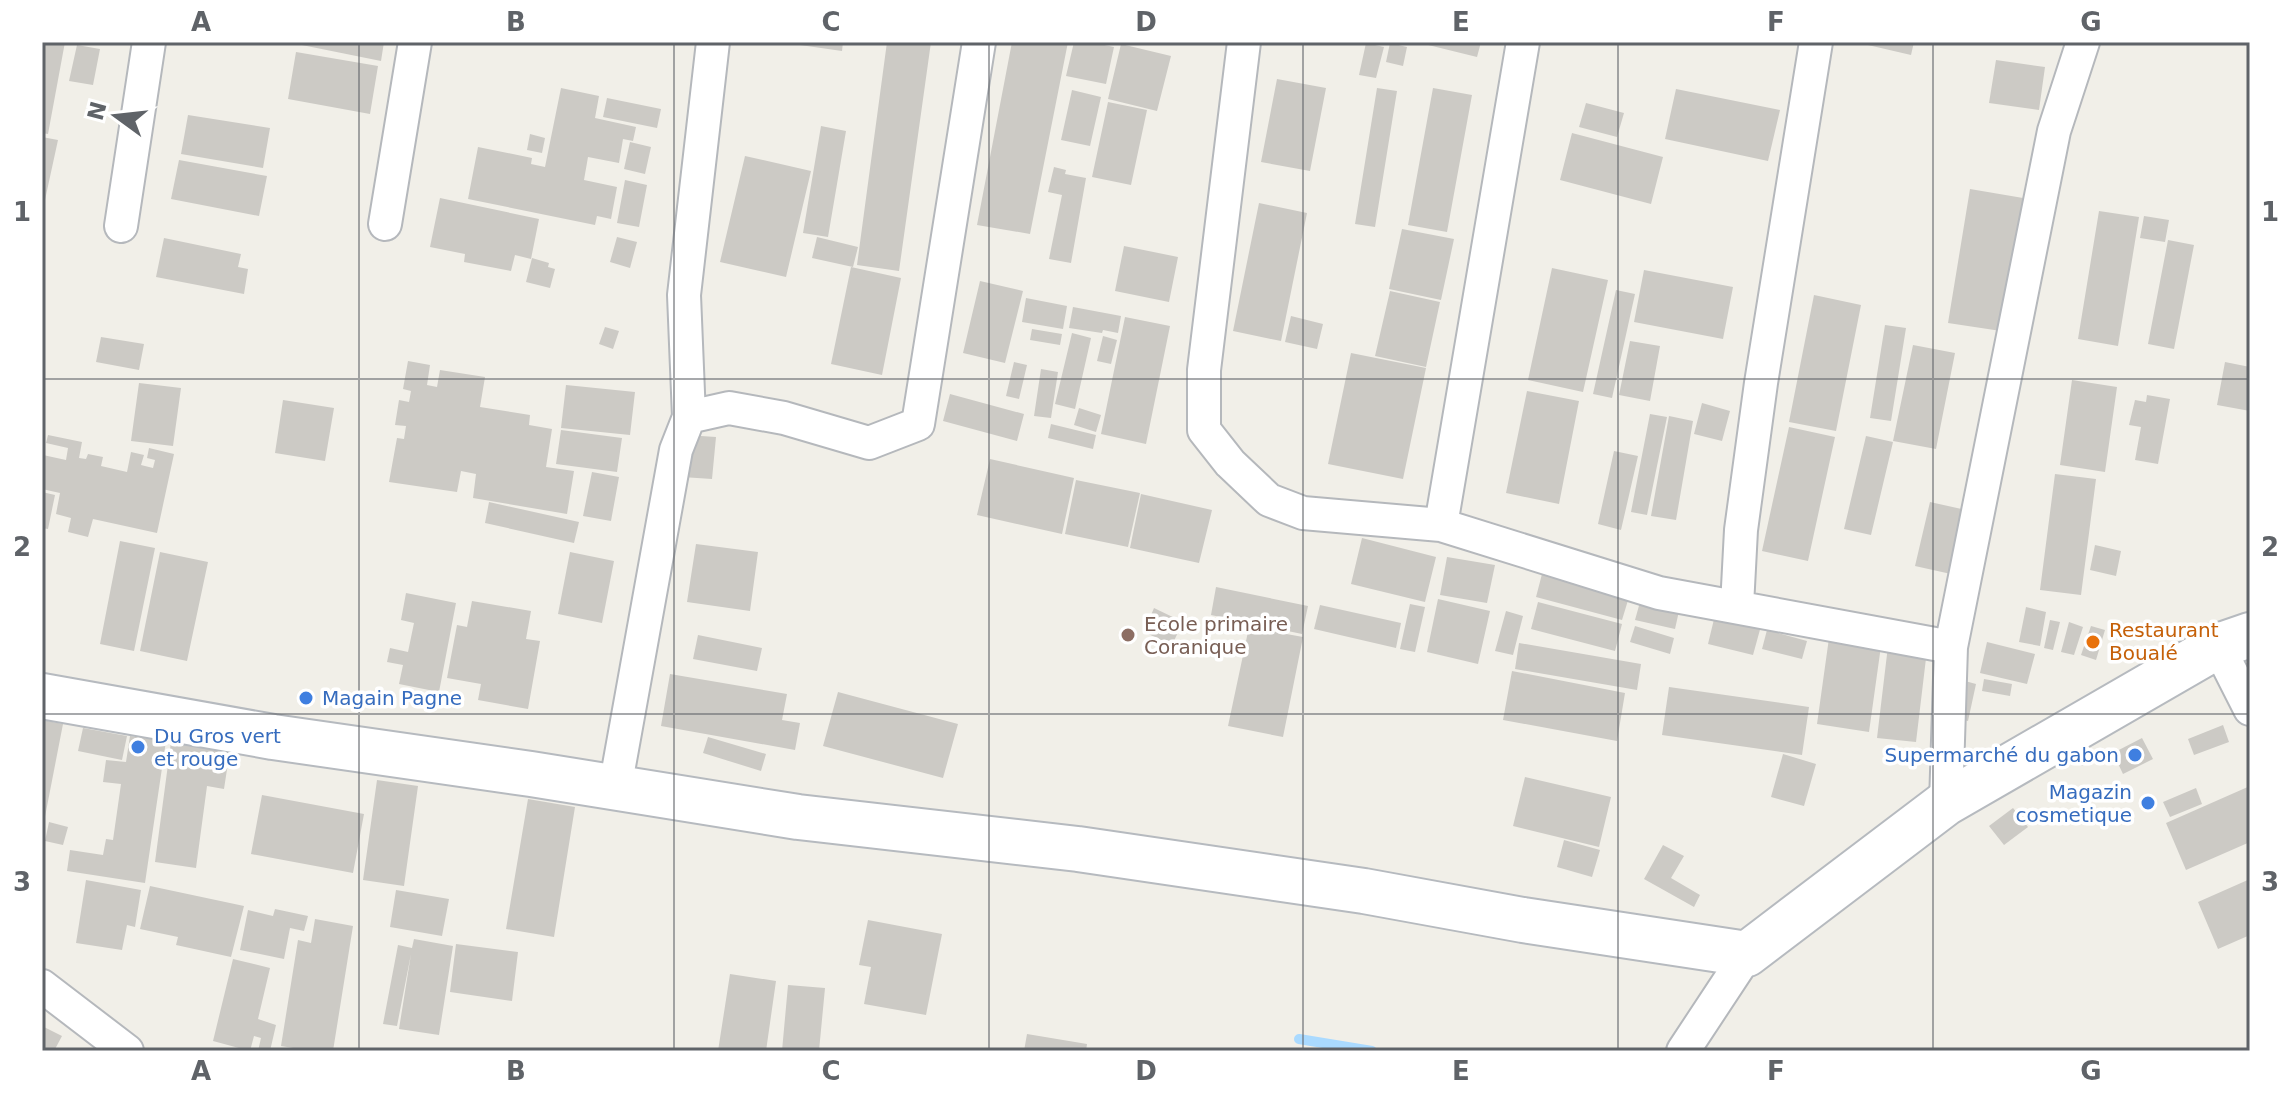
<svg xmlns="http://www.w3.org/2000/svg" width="2292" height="1093" viewBox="0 0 2292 1093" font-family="'DejaVu Sans',sans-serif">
	<rect width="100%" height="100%" fill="#f1efe8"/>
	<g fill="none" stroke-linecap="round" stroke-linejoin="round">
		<path stroke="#aadaff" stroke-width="10" d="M1299,1039L1372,1051"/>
	</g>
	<path fill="#cccac5" d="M42,42H65L48,134L42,133Z
		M287,42H384L381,61Z
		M793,42H843L842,51L793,44Z
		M887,42H931L899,271L857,265Z
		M1012,42H1068L1030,234L977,225Z
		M1074,42H1090L1114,47L1106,84L1066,76Z
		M1416,42H1481L1477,57Z
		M1855,42H1914L1911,55Z
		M1366,43L1384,47L1376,78L1359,75Z
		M1390,43L1407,47L1403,66L1386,62Z
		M1121,44L1171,56L1157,111L1108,99Z
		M77,45L100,49L93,85L69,81Z
		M296,52L378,66L370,114L288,99Z
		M1996,60L2045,67L2039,110L1989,103Z
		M1277,79L1326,88L1310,171L1261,162Z
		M561,88L599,96L595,118L636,127L633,141L623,139L619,163L588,157L584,180L617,187L611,219L597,216L595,225L468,199L478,147L532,158L531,164L545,167Z
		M1377,88L1397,91L1375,227L1355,224Z
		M1433,88L1472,95L1447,232L1408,225Z
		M1676,89L1780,110L1768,161L1665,139Z
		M1072,90L1101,97L1090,146L1061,140Z
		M607,98L661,109L657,128L603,117Z
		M1108,102L1147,110L1131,185L1092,177Z
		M1586,103L1624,113L1617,137L1579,127Z
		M188,115L270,128L263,168L181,154Z
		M821,126L846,131L828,237L803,233Z
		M1572,133L1663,157L1651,204L1560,180Z
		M530,134L545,138L542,153L527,150Z
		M42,137L58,140L43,209H42Z
		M630,142L651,147L645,174L624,169Z
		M745,156L811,171L786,277L720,262Z
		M179,160L267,176L259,216L171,199Z
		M1054,167L1066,170L1065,174L1086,178L1071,263L1049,259L1062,195L1048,192Z
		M625,180L647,185L639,227L617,223Z
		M1970,189L2023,198L2001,331L1948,323Z
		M440,198L539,219L531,259L515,255L511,271L464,262L465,254L430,247Z
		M1259,203L1307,213L1281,341L1233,331Z
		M2099,211L2139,217L2118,346L2078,339Z
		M2144,216L2169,220L2165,242L2140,238Z
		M1402,229L1454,239L1441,300L1389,289Z
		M617,237L637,242L630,268L610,262Z
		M817,237L858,247L853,267L812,258Z
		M164,238L241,254L238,267L248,269L244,294L156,277Z
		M2168,240L2194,245L2174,349L2148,344Z
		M1124,246L1178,257L1169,302L1115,291Z
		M532,258L549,263L548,267L555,269L550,288L526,282Z
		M851,267L901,278L882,375L831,364Z
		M1552,268L1608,280L1583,392L1528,380Z
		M1644,270L1733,287L1723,339L1634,322Z
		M980,281L1023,291L1005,363L963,353Z
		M1616,290L1635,294L1612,398L1593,394Z
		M1390,291L1440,302L1426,367L1375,356Z
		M1814,295L1861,305L1836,431L1789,422Z
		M1026,298L1067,306L1063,329L1022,322Z
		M1073,307L1121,316L1118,333L1103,330L1102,333L1069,328Z
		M1291,316L1323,324L1317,349L1285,342Z
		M1125,317L1170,326L1146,444L1101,434Z
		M1885,325L1906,328L1891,421L1870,418Z
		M605,327L619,331L613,349L599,344Z
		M1032,329L1062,334L1060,345L1030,340Z
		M1072,333L1091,338L1075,409L1055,404Z
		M1103,336L1117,340L1111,364L1097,361Z
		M101,337L144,344L139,370L96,362Z
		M1630,341L1660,346L1650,401L1619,395Z
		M1913,345L1955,353L1936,449L1893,441Z
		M1351,353L1426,368L1403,479L1328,464Z
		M408,361L430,365L427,385L437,387L440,370L485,377L480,407L530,415L529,425L552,429L546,467L574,471L567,514L473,498L476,474L461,471L457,492L389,482L397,438L404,439L406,426L395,425L399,400L409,402L411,391L403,389Z
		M1014,362L1027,365L1019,399L1006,396Z
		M2225,362L2250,367V411L2217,405Z
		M1041,369L1058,372L1051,418L1034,416Z
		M2072,380L2117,387L2105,472L2060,465Z
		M139,383L181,388L173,446L131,441Z
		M566,385L635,392L630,435L561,428Z
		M1527,391L1579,401L1559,504L1506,493Z
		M950,394L1024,414L1017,441L943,421Z
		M2147,395L2170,399L2158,464L2135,460L2141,427L2129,425L2135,400L2146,402Z
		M283,400L334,408L325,461L275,453Z
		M1702,403L1730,411L1722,441L1694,434Z
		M1079,408L1101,415L1096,432L1074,425Z
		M1650,414L1667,417L1647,515L1631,512Z
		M1669,416L1693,421L1676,520L1651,516Z
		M1051,424L1096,435L1093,449L1048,438Z
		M1789,427L1835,437L1808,561L1762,551Z
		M561,430L622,438L617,472L556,464Z
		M48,435L82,442L79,458L86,459L88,454L103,457L101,466L127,472L131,452L144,455L141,465L153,468L155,460L147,458L149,448L174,454L157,533L93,519L88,537L68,532L71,518L56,514L60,493L42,489V458L43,455L66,460L68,448L46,443Z
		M686,435L716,437L712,479L682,477Z
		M1866,436L1893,442L1871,535L1844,529Z
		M1614,451L1638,456L1621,530L1598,524Z
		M990,459L1074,478L1062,534L977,515Z
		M592,472L619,477L611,521L583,516Z
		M2055,474L2096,479L2081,595L2040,590Z
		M1076,480L1140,493L1128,547L1065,534Z
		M42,492L55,495L48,529L42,528Z
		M1141,494L1212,510L1199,563L1130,548Z
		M489,502L579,522L574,543L485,523Z
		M1930,502L1975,512L1960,576L1915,566Z
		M1362,538L1436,557L1425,602L1351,584Z
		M120,541L155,548L134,651L100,644Z
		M696,544L758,552L750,611L687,602Z
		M2095,545L2121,551L2116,576L2090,570Z
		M160,552L208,562L187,661L140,651Z
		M570,552L614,561L602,623L558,614Z
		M1447,557L1495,565L1487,603L1440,595Z
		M1542,574L1629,597L1622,620L1536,597Z
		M1216,587L1308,606L1302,634L1211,615Z
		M406,593L456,603L439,692L399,684L403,665L387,662L390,648L408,652L414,623L401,620Z
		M1438,599L1490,611L1478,664L1427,652Z
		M472,601L531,611L526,639L540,641L528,709L478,700L481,684L447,678L457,625L467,627Z
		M1538,602L1622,624L1615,651L1531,629Z
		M1640,602L1679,611L1675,629L1635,620Z
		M1410,604L1425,607L1415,652L1400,649Z
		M1320,605L1401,623L1396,648L1314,629Z
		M2026,607L2046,612L2040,646L2019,642Z
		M1154,608L1183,622L1172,645L1144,632Z
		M1506,611L1523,616L1513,655L1495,651Z
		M1715,615L1761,626L1753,655L1708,644Z
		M2050,620L2060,622L2053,650L2044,648Z
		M2069,622L2083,627L2074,655L2061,652Z
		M1635,626L1674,638L1670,654L1630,642Z
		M2091,626L2105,630L2096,660L2081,655Z
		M1249,627L1303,637L1283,737L1228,726Z
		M1767,630L1807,641L1802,659L1762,649Z
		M698,635L762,648L757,671L693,659Z
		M1829,638L1881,646L1869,732L1817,724Z
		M1987,642L2035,654L2027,684L1980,673Z
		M1519,643L1641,664L1637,690L1515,669Z
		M1888,646L1927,650L1916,742L1877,738Z
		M1512,671L1625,693L1617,741L1503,720Z
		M670,674L787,694L782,720L800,723L795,750L661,726Z
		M1984,679L2012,684L2010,696L1982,691Z
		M1965,681L1976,684L1968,721L1958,719Z
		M1669,687L1809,707L1802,755L1662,735Z
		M838,692L958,724L943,778L823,746Z
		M42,720L63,724L43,827H42Z
		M2223,725L2229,742L2194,755L2188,739Z
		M83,728L127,736L122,760L78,751Z
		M130,736L166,741L145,883L67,871L70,850L103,855L106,839L113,840L121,784L103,782L106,760L126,762Z
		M708,737L766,754L761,771L703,753Z
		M2142,738L2153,759L2123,774L2113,753Z
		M171,742L230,750L224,789L207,786L196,868L155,862Z
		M2090,749L2095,760L2082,766L2077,756Z
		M1783,754L1816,764L1804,806L1771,797Z
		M1525,777L1611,797L1599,847L1513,826Z
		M377,780L418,786L404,886L363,880Z
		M2250,786V842L2186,870L2166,823Z
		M2196,788L2202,804L2170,817L2163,802Z
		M262,795L364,814L353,873L251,854Z
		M528,799L575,807L554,937L506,929Z
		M2013,808L2028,827L2004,845L1989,826Z
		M49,822L68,827L63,845L45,841Z
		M1564,840L1600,850L1592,877L1557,867Z
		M1663,845L1684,856L1671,878L1700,895L1694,907L1644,879Z
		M2250,879V935L2218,949L2198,902Z
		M86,880L141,890L135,927L127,925L122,950L76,943Z
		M150,886L244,906L231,957L176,945L178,937L140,929Z
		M396,890L449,899L442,936L390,927Z
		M275,909L308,916L304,931L290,928L284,959L240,950L248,910L273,916Z
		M315,919L353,926L333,1051H311L281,1046L298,940L311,943Z
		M868,920L942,934L926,1015L864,1004L871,967L859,965Z
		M414,939L453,946L439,1035L399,1029L411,954L397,1026L383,1024L398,945L412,948Z
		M456,944L518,952L512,1001L450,992Z
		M233,959L270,968L258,1019L276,1025L270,1051H258L261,1038L254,1036L250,1051L213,1041Z
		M730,974L776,981L766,1051H718Z
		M788,985L825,988L819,1051H782Z
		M42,1026L62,1036L54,1051H42Z
		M1027,1034L1087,1044L1086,1051H1024Z"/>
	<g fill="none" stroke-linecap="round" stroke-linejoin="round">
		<g stroke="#b5b8bc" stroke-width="36">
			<path id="minor" d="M1244,42L1204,370V430L1230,463L1269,500L1303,513L1441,525L1659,593L1951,647
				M385,224L415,42
				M121,226L149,42
				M689,417L684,295L713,42
				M1441,525L1523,42
				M1737,606L1741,530L1761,383L1816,42
				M2218,646L2250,709
				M615,788L676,450L689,417L729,408L784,418L869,443L918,424L979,42
				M1946,803L1951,647L2054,131L2083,42
				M42,986L127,1051
				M1683,1051L1747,954"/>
		</g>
		<g stroke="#b6babf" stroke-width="48">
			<path id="secondary" d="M42,696L273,737L531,774L798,817L1078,849L1364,891L1523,920L1747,954L1946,803L2218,646L2250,635"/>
		</g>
		<use href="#minor" stroke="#fff" stroke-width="32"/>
		<use href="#secondary" stroke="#fff" stroke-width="44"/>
	</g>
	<path fill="none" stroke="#5f6368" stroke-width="2" stroke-opacity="0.55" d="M359,42V1051M674,42V1051M989,42V1051M1303,42V1051M1618,42V1051M1933,42V1051M42,379H2250M42,714H2250"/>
	<circle fill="#8d6e63" stroke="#fff" stroke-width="3" cx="1128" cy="635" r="8"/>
	<circle fill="#e8710a" stroke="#fff" stroke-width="3" cx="2093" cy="642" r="8"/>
	<g fill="#3f7fe0" stroke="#fff" stroke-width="3">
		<circle cx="306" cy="698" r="8"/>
		<circle cx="138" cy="747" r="8"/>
		<circle cx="2135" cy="755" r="8"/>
		<circle cx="2148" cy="803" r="8"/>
	</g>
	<g text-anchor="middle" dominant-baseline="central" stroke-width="7" stroke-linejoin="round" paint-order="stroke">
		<g font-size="20" fill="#785e54" stroke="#fff" text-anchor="start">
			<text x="1144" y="624">Ecole primaire<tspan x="1144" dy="23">Coranique</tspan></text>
		</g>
		<g font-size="20" fill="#c56008" stroke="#fff" text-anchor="start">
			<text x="2109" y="630">Restaurant<tspan x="2109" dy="23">Boualé</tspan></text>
		</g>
		<g font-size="20" fill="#366cbe" stroke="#fff" text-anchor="start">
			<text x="322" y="698">Magain Pagne</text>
			<text x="154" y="736">Du Gros vert<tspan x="154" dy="23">et rouge</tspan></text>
			<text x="2119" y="755" text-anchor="end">Supermarché du gabon</text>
			<text x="2132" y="792" text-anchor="end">Magazin<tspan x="2132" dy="23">cosmetique</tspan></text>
		</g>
	</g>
	<rect width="2292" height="1093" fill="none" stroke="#ffffff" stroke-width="88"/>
	<g transform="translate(116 116) rotate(285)" stroke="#ffffff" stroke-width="6" paint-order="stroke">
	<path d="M0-6L14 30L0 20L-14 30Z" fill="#5f6368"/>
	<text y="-12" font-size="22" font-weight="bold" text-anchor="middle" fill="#5f6368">N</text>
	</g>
	<rect x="44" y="44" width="2204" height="1005" fill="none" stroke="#5f6368" stroke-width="3"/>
	<g font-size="26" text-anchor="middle" font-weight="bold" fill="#5f6368">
		<text x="201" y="31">A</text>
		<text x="516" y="31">B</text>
		<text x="831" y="31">C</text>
		<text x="1146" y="31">D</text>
		<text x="1461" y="31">E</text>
		<text x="1776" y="31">F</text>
		<text x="2091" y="31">G</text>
		<text x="22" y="221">1</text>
		<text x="2270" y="221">1</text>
		<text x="22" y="556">2</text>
		<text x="2270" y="556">2</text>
		<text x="22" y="891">3</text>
		<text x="2270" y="891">3</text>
		<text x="201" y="1080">A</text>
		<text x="516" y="1080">B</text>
		<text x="831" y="1080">C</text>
		<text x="1146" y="1080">D</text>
		<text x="1461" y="1080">E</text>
		<text x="1776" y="1080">F</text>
		<text x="2091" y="1080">G</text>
	</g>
</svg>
